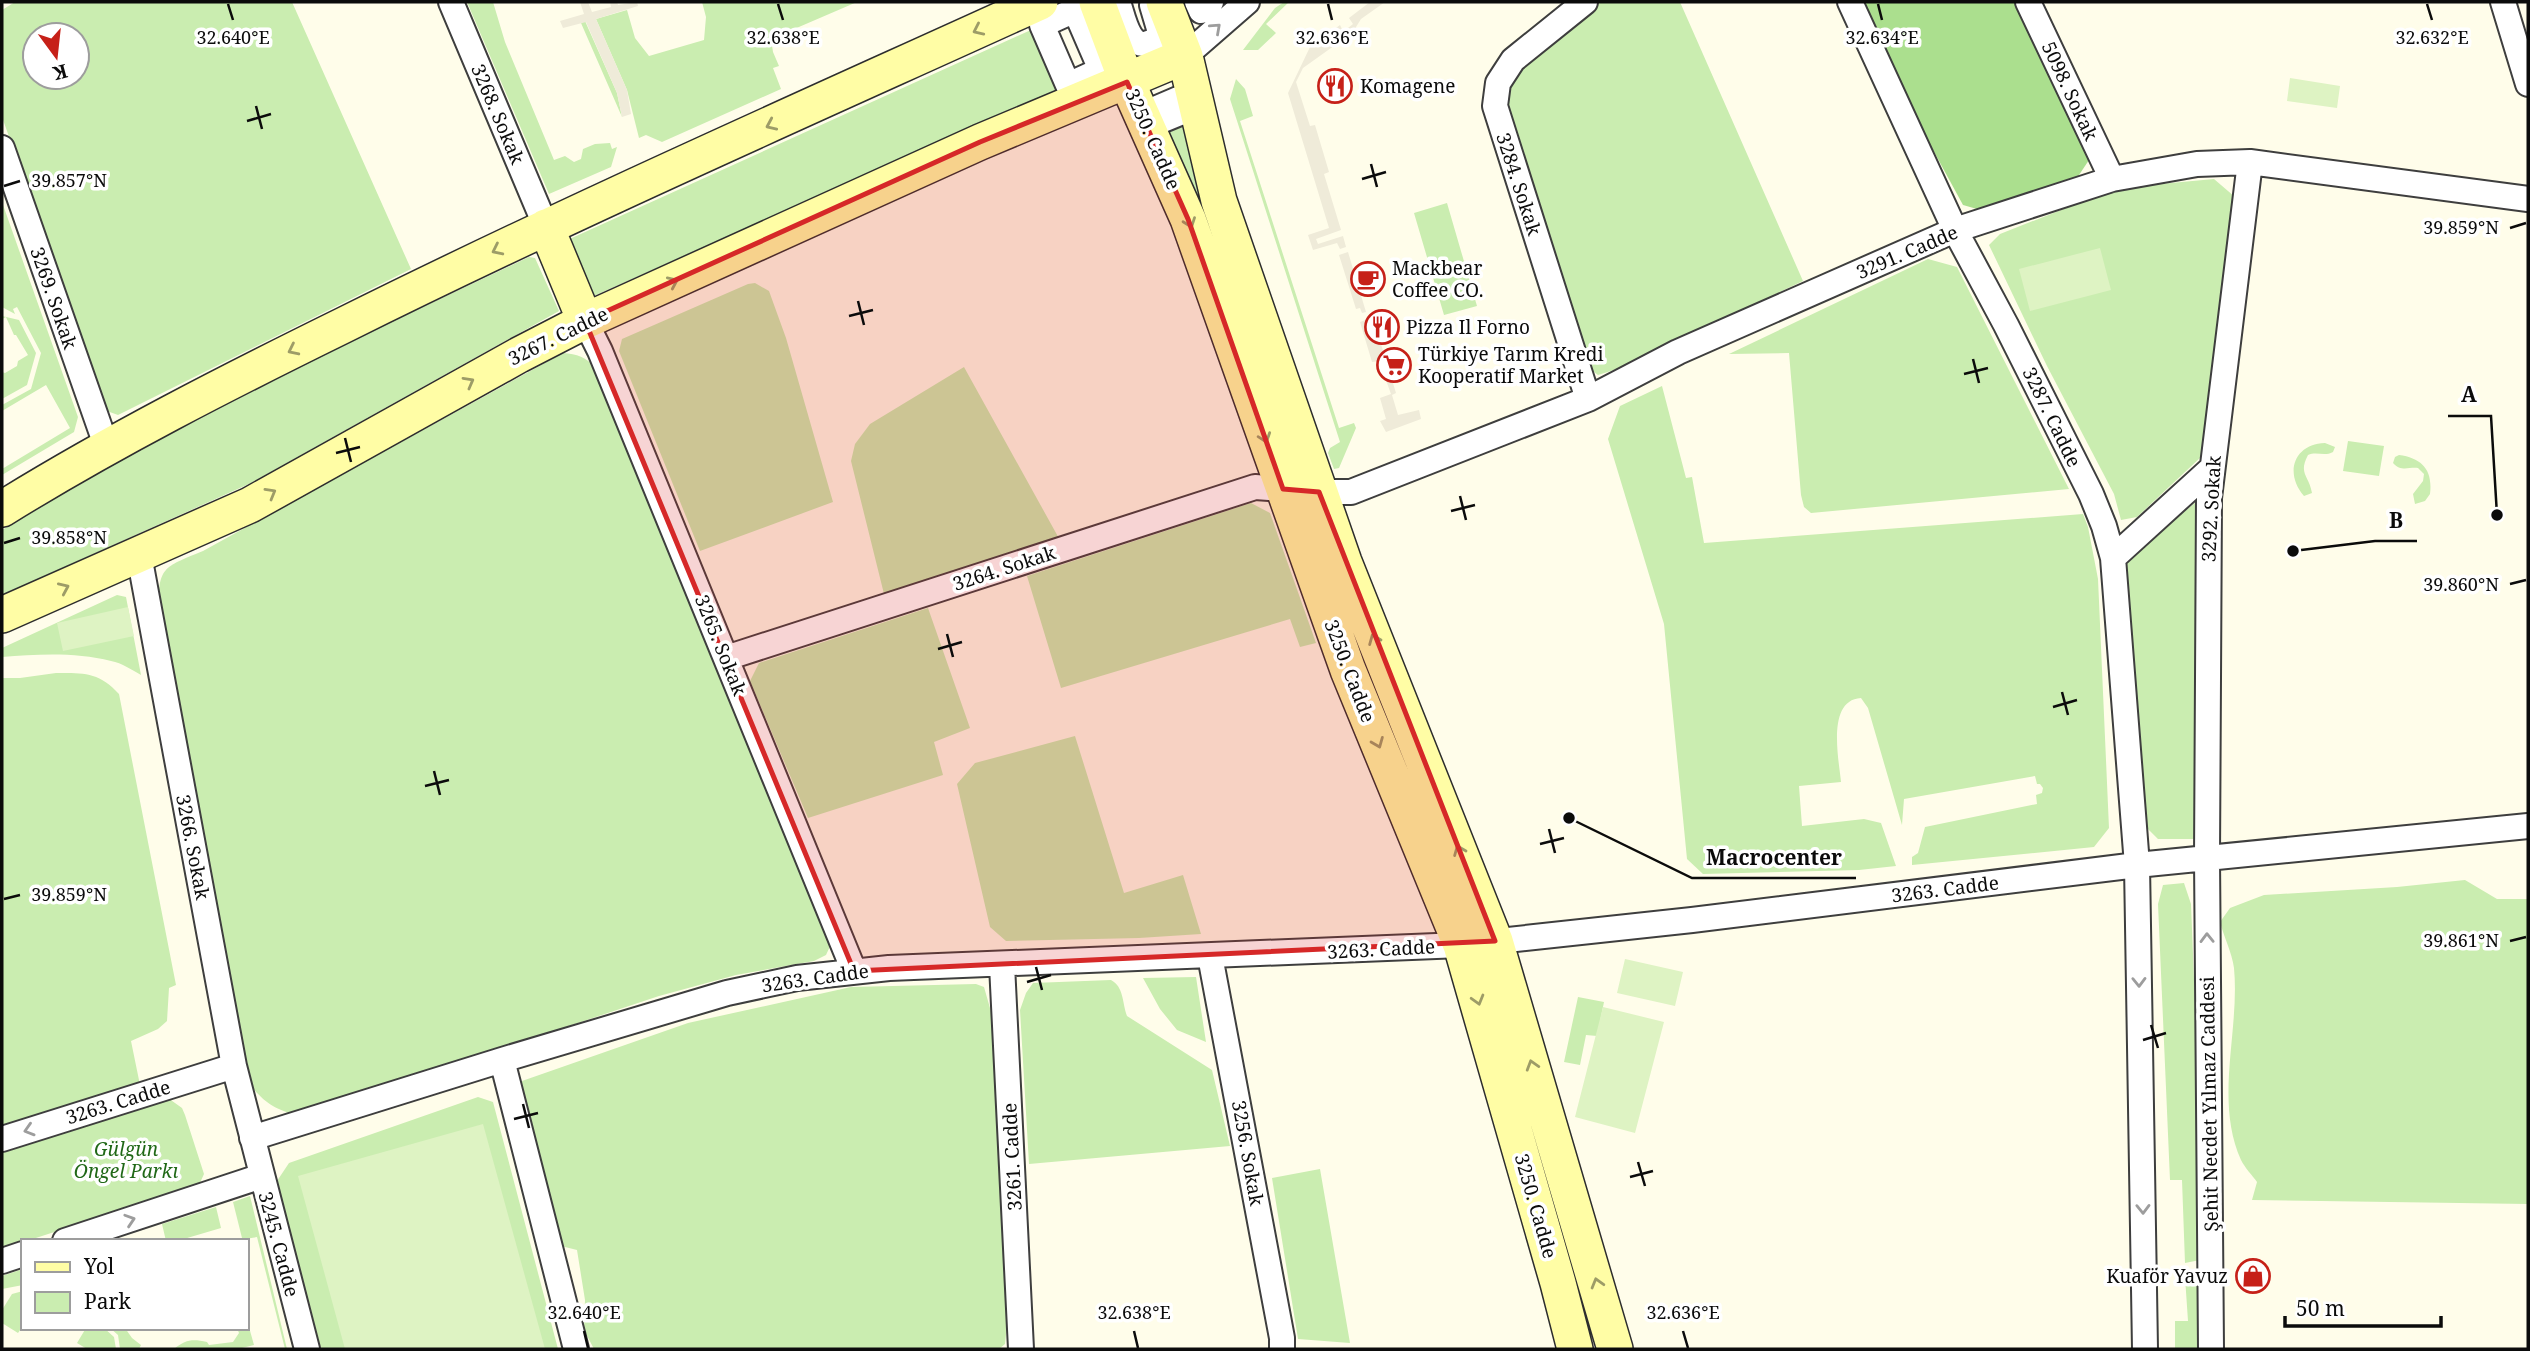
<svg xmlns="http://www.w3.org/2000/svg" width="2530" height="1351" viewBox="0 0 2530 1351" font-family="'Noto Serif',serif">
	<rect width="100%" height="100%" fill="#fffdea"/>
	<path fill="#caedb0" fill-rule="evenodd" d="M15,2H292L411,269L118,415L107,411L2,117V10ZM35,35H77V77H35Z
		M467,2H493L505,42L554,160L565,156L574,162L581,159L583,149L595,144L610,143L612,149L617,147L611,167L549,194Z
		M702,2H857L771,39L773,52L779,66L773,68L781,89L662,142L646,135L639,138L627,90L596,19L627,10L635,38L649,56L704,40L706,17Z
		M1284,2H1289L1266,24L1276,33L1258,50H1243L1275,8Z
		M1601,2H1680L1803,281L1617,369L1598,375L1589,368L1508,112L1505,91L1515,72Z
		M585,21L617,93L622,117L581,23Z
		M1042,25L1068,85L587,299L563,242Z
		M1236,79L1245,89L1253,116L1240,121L1339,428L1354,423L1356,428L1339,468L1334,469L1328,453L1330,448L1340,442L1230,99Z
		M1180,113L1289,437L1163,120Z
		M2214,179L2235,197L2211,442L2201,457L2137,517L2121,520L2114,494L2047,366L1989,245L2000,234L2094,197L2128,187Z
		M2,202L78,417L74,432L2,475V469L70,428L46,385L2,411V405L31,389L41,353L17,307L13,309L15,314L2,307Z
		M1447,203L1477,306L1444,315L1414,213Z
		M529,257L535,258L559,311L251,483L2,595V530L166,433L344,344Z
		M1928,259L1957,267L2069,489L1811,513L1804,507L1801,495L1789,353L1729,354Z
		M755,283L769,291L786,338L833,502L700,551L619,351L622,339L748,284Z
		M2,316L19,320L36,353L27,385L2,399V372L5,373L17,366L18,361L28,355L16,335H14L6,317L2,319Z
		M563,353C577,354 586,357 596,368L645,486L674,567L714,655L832,942L826,955L814,961L736,975L659,996L298,1116C273,1108 264,1103 248,1082L158,612C159,566 162,568 203,551Z
		M964,367L1061,542L885,598L851,461L855,444L870,424Z
		M1662,386L1686,478L1692,477L1704,543L2083,514L2088,527L2098,579L2109,828L2094,847L1912,865V857L1918,853L1925,827L2037,804L2036,795L2042,793L2043,788L2040,784H2037L2035,776L1904,799L1902,825L1868,708L1861,698C1826,700 1839,760 1841,782L1799,786L1802,826L1864,819L1881,823L1896,866L1859,870L1703,874L1687,859L1664,624L1608,439L1620,406Z
		M2348,441L2384,446L2379,476L2343,471Z
		M2325,443L2335,447L2333,452C2324,457 2317,451 2308,455C2298,474 2309,475 2312,493L2304,496C2284,473 2294,444 2325,443Z
		M2399,455C2422,458 2433,470 2430,494L2425,501L2415,504L2413,494L2423,481L2424,474L2418,468C2408,467 2401,472 2393,463L2395,457Z
		M2201,498L2198,839H2158L2143,824L2125,560Z
		M1251,503L1270,513L1316,643L1300,647L1290,619L1061,688L1027,576Z
		M117,595L126,597L141,675C132,670 122,663 111,661C76,652 38,654 2,657V648Z
		M928,608L970,728L934,742L943,775L808,818L750,681L759,663Z
		M56,673C84,673 99,672 119,694L176,985L169,988L167,1021L158,1029L131,1041L140,1085L2,1128V678H20Z
		M1075,736L1124,893L1183,875L1201,934L1139,938L1006,941L990,927L957,784L975,763Z
		M2465,880L2497,899H2528V1204L2252,1200L2257,1182C2252,1175 2245,1168 2241,1160C2214,1100 2240,1031 2234,968C2232,953 2224,937 2220,922L2230,908L2264,895L2397,887Z
		M2184,883L2191,904L2205,1259L2185,1263L2182,1180H2170L2158,904L2163,885Z
		M1196,977L1206,1042L1177,1030L1160,1009L1143,978Z
		M1111,980C1124,987 1122,1002 1127,1016L1212,1070L1230,1146L1029,1164L1020,1010L1026,993L1033,983Z
		M976,984L984,987L994,1022L1011,1287L1005,1344L999,1349H594L584,1330L585,1300L577,1250L561,1246L517,1090L522,1081L688,1023L851,987Z
		M1578,997L1604,1002L1597,1036L1586,1035L1580,1065L1564,1062Z
		M478,1097L493,1102L558,1349H321L277,1181L289,1163Z
		M168,1098L182,1108L185,1115L204,1174L199,1185L2,1249V1152Z
		M1320,1169L1350,1343L1298,1339L1272,1178Z
		M250,1196L287,1349H285L257,1237L245,1239L242,1238L233,1202Z
		M216,1207L221,1228L177,1241H166L162,1224Z
		M23,1269V1285L2,1289V1276Z
		M2203,1273L2204,1349H2175V1321H2188L2185,1277Z
		M23,1291V1326L18,1333L2,1323V1310L12,1294Z
		M247,1320L254,1345L238,1349H174C186,1339 193,1339 207,1342L209,1345L233,1342L239,1333L237,1328H247Z
		M86,1328H104L114,1337L116,1349H87L77,1343Z
		M110,1328H125L132,1338L141,1345L139,1349H120L118,1335Z"/>
	<path fill="#abdf8e" d="M1862,2H2019L2084,133L2089,160L2075,181L1977,209L1963,205L1908,104Z"/>
	<path fill="#def3c3" d="M2290,78L2340,86L2337,108L2287,101Z
		M2100,248L2111,290L2030,311L2019,269Z
		M128,607L134,636L63,651L57,623Z
		M1625,959L1683,972L1675,1006L1617,993Z
		M1603,1007L1664,1022L1635,1133L1575,1117Z
		M483,1124L545,1349H345L298,1176Z"/>
	<path fill="#efebd9" d="M580,2H588L592,12L611,7L610,2H617L618,5L637,2L638,6L596,19L627,90L631,114L622,117L617,93L586,22L563,28L560,21L584,14Z
		M1370,2H1385L1361,19L1356,27L1351,43L1345,38L1303,68L1296,82L1310,126L1315,125L1329,172L1324,174L1341,230L1316,239L1318,244L1343,236L1346,247L1340,249L1337,243L1313,250L1308,235L1329,228L1288,93L1310,47L1340,25L1346,37L1351,34L1348,28L1353,24L1349,18Z
		M1348,252L1366,312L1362,313L1360,308L1356,309L1339,255Z
		M1368,319L1376,342L1380,341L1396,393L1392,395L1398,415L1419,410L1421,419L1386,432L1380,421L1386,419L1380,398L1391,394L1379,361L1372,362L1360,322Z"/>
	<g fill="none" stroke-linecap="round" stroke-linejoin="round">
		<g stroke="#3e3e3e" stroke-width="28">
			<path id="street" d="M451,2L546,227
				M1118,2C1123,15 1128,50 1148,43C1155,41 1157,38 1160,32L1152,5
				M1197,2L1201,11L1211,2
				M1585,2L1513,60L1498,83L1495,106L1588,399
				M1850,2L1955,230L2006,325L2091,494L2104,526L2113,558L2137,865L2145,1349
				M2028,2L2112,179
				M2503,2L2528,84
				M1075,10L1101,70L1068,85L1042,25Z
				M1185,56L1247,2
				M1178,99L1180,113L1163,120L1157,108Z
				M2,148L107,448
				M585,321L600,351L854,971
				M1319,492H1351L1588,399L1678,352L1955,230L2112,179L2197,164L2250,162L2528,199
				M139,555L234,1066L307,1349
				M2113,558L2212,468
				M726,658L1255,487L1283,489
				M1210,956L1282,1338V1349
				M1002,965L1021,1349
				M502,1060L576,1349
				M252,1138L502,1060L727,993L797,978L889,968L1461,945L1692,920L2137,865L2528,826
				M2,1139L234,1066
				M65,1241L262,1176
				M2,1261L23,1254
				M2211,1349L2207,858L2209,498L2250,162"/>
		</g>
		<g stroke="#2d2d2d" stroke-width="38">
			<path id="secondary" d="M1097,2L1127,82L1188,219L1348,670L1461,945L1558,1283L1575,1349
				M1164,2L1185,56L1219,201L1344,562L1495,941L1615,1349
				M546,227L585,321
				M2,509C112,441 228,382 344,325C573,211 807,108 1040,2
				M2,615L250,505L519,355L585,321L980,142L1185,56"/>
		</g>
		<use href="#street" stroke="#fff" stroke-width="24"/>
		<use href="#secondary" stroke="#fffda5" stroke-width="35"/>
	</g>
	<defs><path id="oneway-chevron" d="M-2-3.5L2.5 0L-2 3.5" fill="none" stroke-width="1.6" stroke-linecap="round" stroke-linejoin="round" transform="scale(1.75)"/></defs>
	<g stroke="#9d9d9d">
		<use href="#oneway-chevron" transform="translate(1216 28) rotate(-42)"/>
		<use href="#oneway-chevron" transform="translate(2207 938) rotate(-91)"/>
		<use href="#oneway-chevron" transform="translate(2139 982) rotate(89)"/>
		<use href="#oneway-chevron" transform="translate(29 1130) rotate(163)"/>
		<use href="#oneway-chevron" transform="translate(2143 1209) rotate(89)"/>
		<use href="#oneway-chevron" transform="translate(130 1220) rotate(-18)"/>
	</g>
	<g stroke="#9d9c67">
		<use href="#oneway-chevron" transform="translate(978 30) rotate(155)"/>
		<use href="#oneway-chevron" transform="translate(771 125) rotate(156)"/>
		<use href="#oneway-chevron" transform="translate(1190 223) rotate(70)"/>
		<use href="#oneway-chevron" transform="translate(497 250) rotate(154)"/>
		<use href="#oneway-chevron" transform="translate(673 282) rotate(-24)"/>
		<use href="#oneway-chevron" transform="translate(293 350) rotate(154)"/>
		<use href="#oneway-chevron" transform="translate(469 382) rotate(-29)"/>
		<use href="#oneway-chevron" transform="translate(1265 438) rotate(71)"/>
		<use href="#oneway-chevron" transform="translate(271 493) rotate(-30)"/>
		<use href="#oneway-chevron" transform="translate(64 588) rotate(-24)"/>
		<use href="#oneway-chevron" transform="translate(1374 639) rotate(-112)"/>
		<use href="#oneway-chevron" transform="translate(1378 743) rotate(68)"/>
		<use href="#oneway-chevron" transform="translate(1459 850) rotate(-112)"/>
		<use href="#oneway-chevron" transform="translate(1478 1000) rotate(74)"/>
		<use href="#oneway-chevron" transform="translate(1532 1065) rotate(-107)"/>
		<use href="#oneway-chevron" transform="translate(1597 1283) rotate(-106)"/>
	</g>
	<path fill="#d62828" fill-opacity="0.2" stroke="#d62828" stroke-width="5" stroke-linejoin="round" d="M1127,82L1188,219L1283,489L1319,492L1495,941L854,971L585,321L980,142Z"/>
	<path fill="none" stroke="#0b0b0b" stroke-width="2.5" d="M228,4L233,20M778,4L783,20M1328,4L1332,20M1878,4L1882,20M2427,4L2432,20M256,106L262,129M247,121L271,114M1371,164L1377,187M1362,179L1386,172M4,186L20,181M2510,228L2526,223M858,301L864,325M849,316L873,310M1973,359L1979,383M1964,374L1988,368M345,438L351,462M336,453L360,447M1460,496L1466,520M1451,511L1475,505M4,543L20,538M2510,584L2526,580M947,634L953,657M938,649L962,642M2062,692L2068,715M2053,707L2077,700M434,771L440,795M425,786L449,780M1549,829L1555,853M1540,844L1564,838M4,899L20,895M2510,941L2526,937M1036,967L1042,990M1027,982L1051,975M2151,1025L2158,1048M2143,1040L2166,1033M523,1104L529,1128M514,1119L538,1113M1638,1162L1645,1186M1630,1177L1653,1171M584,1331L588,1348M1134,1331L1138,1348M1683,1331L1688,1348"/>
	<defs>
		<g id="restaurant-ring" transform="scale(1.75)"><circle r="9.5" fill="#fff" stroke="#c62018" stroke-width="1.5"/><path d="M-5-6h1v4h1v-4h1v4h1v-4h1v5L-1.5 .5V6h-2V.5L-5-1ZM5-6V6H3V1.5H1.5Q1.5-4 5-6Z" fill="#c62018"/></g>
		<g id="cafe-ring" transform="scale(1.75)"><circle r="9.5" fill="#fff" stroke="#c62018" stroke-width="1.5"/><path d="M-5.5-4.5H6V0H3Q3 3.5 0 3.5H-2.5Q-5.5 3.5-5.5 0ZM3-3.2v2h1.7v-2ZM-6 4.5H4V6H-6Z" fill="#c62018"/></g>
		<g id="supermarket-ring" transform="scale(1.75)"><circle r="9.5" fill="#fff" stroke="#c62018" stroke-width="1.5"/><path d="M-6-5.5h2.5l.6 2H6L4.5 2H-2.5L-4.4-4H-6ZM-1.5 3.2a1.3 1.3 0 1 0 .1 0ZM3 3.2a1.3 1.3 0 1 0 .1 0Z" fill="#c62018"/></g>
		<g id="shop-ring" transform="scale(1.75)"><circle r="9.5" fill="#fff" stroke="#c62018" stroke-width="1.5"/><path d="M-5-2.5h2.3a2.7 3.5 0 0 1 5.4 0H5L5.5 6h-11ZM-1.5-2.5h3a1.5 2.3 0 0 0-3 0Z" fill="#c62018"/></g>
	</defs>
	<g fill-rule="evenodd">
		<use href="#restaurant-ring" x="1335" y="86"/>
		<use href="#cafe-ring" x="1368" y="279"/>
		<use href="#restaurant-ring" x="1382" y="327"/>
		<use href="#supermarket-ring" x="1394" y="365"/>
		<use href="#shop-ring" x="2253" y="1276"/>
	</g>
	<g text-anchor="middle" dominant-baseline="central" stroke-width="7" stroke-linejoin="round" paint-order="stroke">
		<g font-size="19" fill="#0b0b0b" stroke="#fff" text-anchor="start">
			<text x="1360" y="86">Komagene</text>
			<text x="1392" y="268">Mackbear<tspan x="1392" dy="22">Coffee CO.</tspan></text>
			<text x="1406" y="327">Pizza Il Forno</text>
			<text x="1418" y="354">Türkiye Tarım Kredi<tspan x="1418" dy="22">Kooperatif Market</tspan></text>
			<text x="2228" y="1276" text-anchor="end">Kuaför Yavuz</text>
		</g>
		<g font-size="19" fill="#0b0b0b" stroke="#fff">
			<text transform="translate(2070 91) rotate(65)">5098. Sokak</text>
			<text transform="translate(498 114) rotate(67)">3268. Sokak</text>
			<text transform="translate(1153 139) rotate(66)">3250. Cadde</text>
			<text transform="translate(1519 184) rotate(72)">3284. Sokak</text>
			<text transform="translate(1907 252) rotate(-23)">3291. Cadde</text>
			<text transform="translate(54 298) rotate(71)">3269. Sokak</text>
			<text transform="translate(558 336) rotate(-26)">3267. Cadde</text>
			<text transform="translate(2052 417) rotate(64)">3287. Cadde</text>
			<text transform="translate(2211 509) rotate(-87)">3292. Sokak</text>
			<text transform="translate(1004 568) rotate(-18)">3264. Sokak</text>
			<text transform="translate(721 645) rotate(68)">3265. Sokak</text>
			<text transform="translate(1350 671) rotate(69)">3250. Cadde</text>
			<text transform="translate(193 847) rotate(79)">3266. Sokak</text>
			<text transform="translate(1945 889) rotate(-7)">3263. Cadde</text>
			<text transform="translate(1381 949) rotate(-3)">3263. Cadde</text>
			<text transform="translate(815 978) rotate(-8)">3263. Cadde</text>
			<text transform="translate(118 1102) rotate(-17)">3263. Cadde</text>
			<text transform="translate(2209 1104) rotate(-91)">Şehit Necdet Yılmaz Caddesi</text>
			<text transform="translate(1248 1153) rotate(80)">3256. Sokak</text>
			<text transform="translate(1012 1157) rotate(-93)">3261. Cadde</text>
			<text transform="translate(1536 1206) rotate(74)">3250. Cadde</text>
			<text transform="translate(279 1244) rotate(75)">3245. Cadde</text>
		</g>
		<g font-size="19" font-style="italic" fill="#206817" stroke="#fff">
			<text x="126" y="1149">Gülgün<tspan x="126" dy="22">Öngel Parkı</tspan></text>
		</g>
	</g>
	<g font-size="18" text-anchor="middle" fill="#0b0b0b" stroke="#fff" stroke-width="7" stroke-linejoin="round" paint-order="stroke">
		<text x="233" y="44">32.640°E</text>
		<text x="783" y="44">32.638°E</text>
		<text x="1332" y="44">32.636°E</text>
		<text x="1882" y="44">32.634°E</text>
		<text x="2432" y="44">32.632°E</text>
		<text x="69" y="187">39.857°N</text>
		<text x="2461" y="234">39.859°N</text>
		<text x="69" y="544">39.858°N</text>
		<text x="2461" y="591">39.860°N</text>
		<text x="69" y="901">39.859°N</text>
		<text x="2461" y="947">39.861°N</text>
		<text x="584" y="1319">32.640°E</text>
		<text x="1134" y="1319">32.638°E</text>
		<text x="1683" y="1319">32.636°E</text>
	</g>
	<path fill="none" stroke="#0b0b0b" stroke-width="2.5" d="M2497 515L2491 416H2448M2293 551L2375 541H2417M1569 818L1692 878H1856"/>
	<g fill="#0b0b0b" stroke="#fff" stroke-width="2.5">
		<circle cx="2497" cy="515" r="7"/>
		<circle cx="2293" cy="551" r="7"/>
		<circle cx="1569" cy="818" r="7"/>
	</g>
	<g font-size="21" text-anchor="middle" font-weight="bold" fill="#0b0b0b" stroke="#fff" stroke-width="7" stroke-linejoin="round" paint-order="stroke">
		<text x="2469" y="402">A</text>
		<text x="2396" y="528">B</text>
		<text x="1774" y="865">Macrocenter</text>
	</g>
	<rect width="2530" height="1351" fill="none" stroke="#0b0b0b" stroke-width="7"/>
	<rect x="21" y="1239" width="228" height="91" fill="#ffffff" stroke="#9d9d9d" stroke-width="2"/>
	<rect x="35" y="1262" width="35" height="10" fill="#fffda5" stroke="#9d9d9d" stroke-width="2"/>
	<text x="84" y="1274" font-size="21" fill="#0b0b0b">Yol</text>
	<rect x="35" y="1292" width="35" height="21" fill="#caedb0" stroke="#9d9d9d" stroke-width="2"/>
	<text x="84" y="1309" font-size="21" fill="#0b0b0b">Park</text>
	<g transform="translate(56 56) rotate(165)"><circle r="33" fill="#ffffff" stroke="#9d9d9d" stroke-width="2"/>
	<path d="M0-5L12 26L0 18L-12 26Z" fill="#c62018"/>
	<text y="-10" font-size="19" font-weight="bold" text-anchor="middle" fill="#0b0b0b">K</text>
	</g>
	<path d="M2285 1316v10h156v-10" fill="none" stroke="#0b0b0b" stroke-width="3.5"/>
	<text x="2296" y="1316" font-size="21" fill="#0b0b0b" stroke="#ffffff" stroke-width="5" paint-order="stroke">50 m</text>
</svg>
